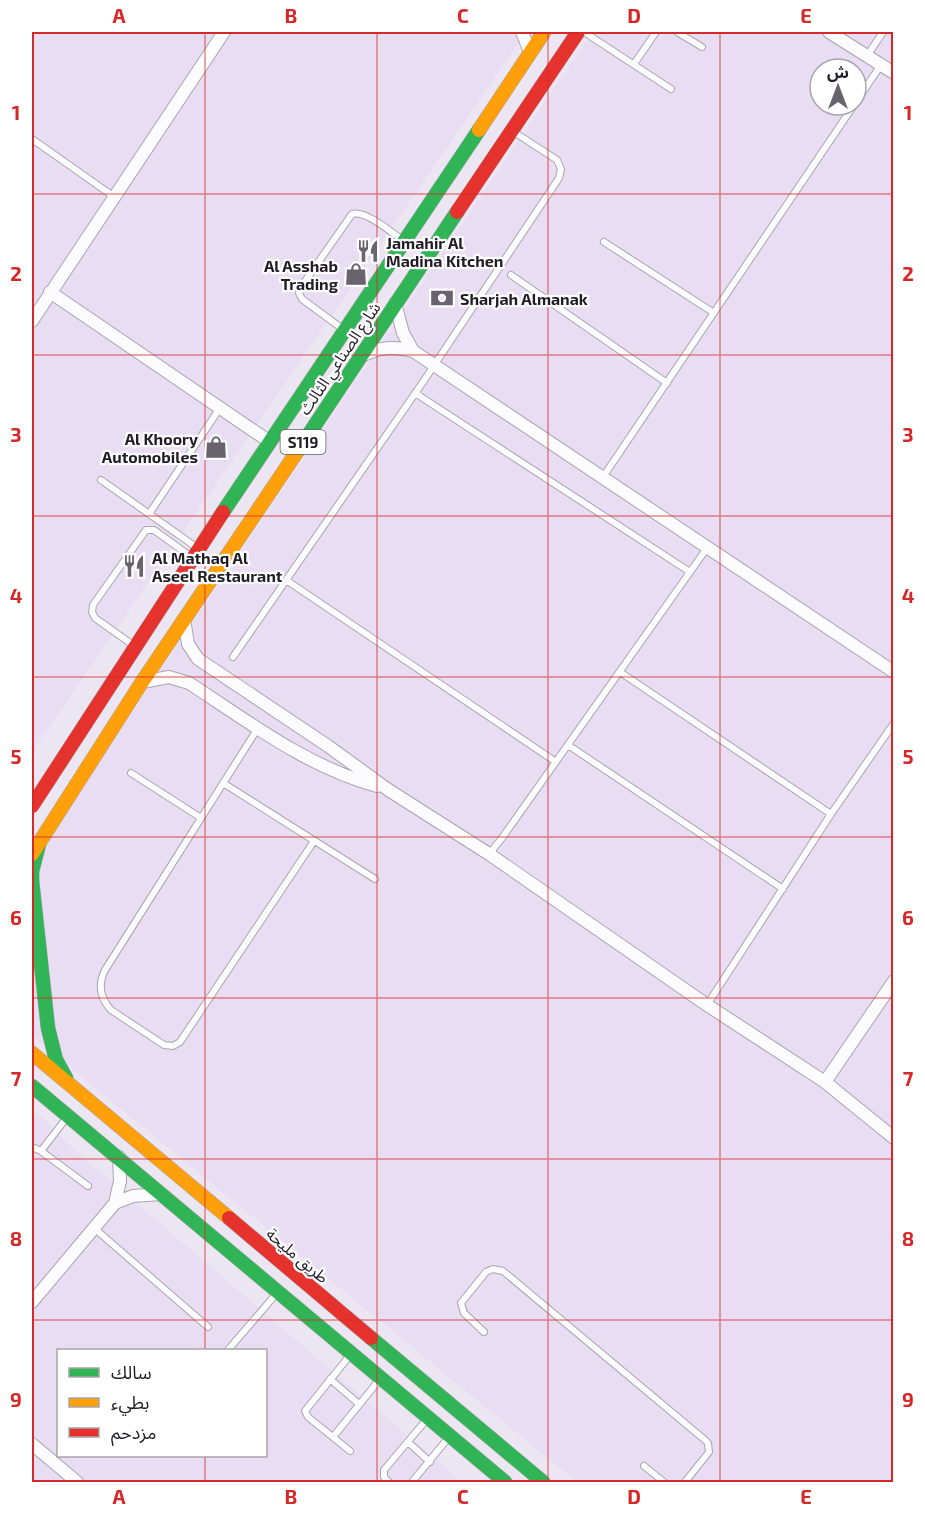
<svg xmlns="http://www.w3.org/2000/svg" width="925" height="1514" viewBox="0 0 925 1514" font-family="'Exo 2','Noto Sans Arabic',sans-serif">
	<rect width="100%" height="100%" fill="#ece5f2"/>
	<path fill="#e9ddf3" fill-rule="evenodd" d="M32,32H526L32,752Z
		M592,32H893V1482H577L32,1036V860ZM820,69H856V105H820Z
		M41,1116L73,1149L462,1482H32V1117ZM58,1350H266V1456H58Z"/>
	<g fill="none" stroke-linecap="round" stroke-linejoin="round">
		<g stroke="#a9a4ae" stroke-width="8">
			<path id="lane" d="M584,32L671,89
				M677,32L702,47
				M867,56L883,32
				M634,64L656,32
				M856,102L881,65
				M32,139L113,196
				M604,242L714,313
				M511,275L667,383
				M344,330L302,299L299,293L301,287L352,214C366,210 392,233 404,241
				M415,393L690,572
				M603,477L854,105
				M101,480L196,547
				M149,514L220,408
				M286,580L556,762
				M133,645L95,618L92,612L93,605L146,530H154L190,556
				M233,657L423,382L559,178L561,169L557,160L514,132
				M620,672L831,814
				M258,728L105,970C98,984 100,998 111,1010L164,1045L173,1046L180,1042L314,841
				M568,745L783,889
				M131,773L201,818
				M223,783L375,879
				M489,854L502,838L707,548
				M707,1005L831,814L894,723
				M32,1147L41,1151L88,1186
				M41,1151L68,1116
				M94,1228L208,1327
				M484,1332L464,1313L461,1303L486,1272L493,1269L503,1271L705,1440L708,1443L709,1452L685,1482
				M228,1350L277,1293
				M330,1379L359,1404
				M333,1437L380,1379
				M408,1442L430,1462
				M350,1451L308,1417L305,1411L351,1354
				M644,1466L664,1482
				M389,1482L384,1477V1470L427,1419
				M412,1482L449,1437"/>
		</g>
		<g stroke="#a9a4ae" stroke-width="14">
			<path id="street" d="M522,32L530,52
				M829,32L894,73
				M50,292L270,442
				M395,303L403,333L413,351
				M32,321L224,32
				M362,356C379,347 394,346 413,351L894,672
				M184,619L188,644L198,659L328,746L387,789L489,854L707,1005L825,1082L894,1138
				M142,682L169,677L189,683C249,722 307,767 377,786
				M825,1082L894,981
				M115,1203L133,1196L161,1194
				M32,1302L115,1203L120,1181L119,1157
				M32,1444L77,1482"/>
		</g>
		<g stroke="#a9a4ae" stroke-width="15">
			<path id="fast" d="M303,443L457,212
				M223,512L479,130
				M39,844L32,871V881L48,1028L56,1060L66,1078
				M32,1086L505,1482
				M371,1338L543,1482"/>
		</g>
		<g stroke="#a9a4ae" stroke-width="15">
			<path id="slow" d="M479,130L544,32
				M32,854L142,682L303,443
				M32,1053L229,1218"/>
		</g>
		<g stroke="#a9a4ae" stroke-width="15">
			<path id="jam" d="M457,212L578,32
				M32,806L223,512
				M229,1218L371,1338"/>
		</g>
		<use href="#lane" stroke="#fcfbfd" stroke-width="6"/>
		<use href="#street" stroke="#fcfbfd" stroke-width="12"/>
		<use href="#fast" stroke="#30b455" stroke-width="14"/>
		<use href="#slow" stroke="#ff9f0a" stroke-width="14"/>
		<use href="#jam" stroke="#e5322d" stroke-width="14"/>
	</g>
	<path fill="none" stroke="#d62828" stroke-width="1.5" stroke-opacity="0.55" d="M205,32V1350M377,32V1482M548,32V1482M720,32V1482M32,194H894M32,355H894M32,516H894M32,677H894M32,837H894M32,998H894M32,1159H894M32,1320H894M205,1456V1482"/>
	<defs>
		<g id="restaurant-bare" transform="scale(1.8)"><path d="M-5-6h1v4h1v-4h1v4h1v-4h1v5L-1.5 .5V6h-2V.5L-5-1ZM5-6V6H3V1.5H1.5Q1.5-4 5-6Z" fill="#69636d" stroke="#fff" stroke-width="2.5" paint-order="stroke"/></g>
		<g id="shop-bare" transform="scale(1.8)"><path d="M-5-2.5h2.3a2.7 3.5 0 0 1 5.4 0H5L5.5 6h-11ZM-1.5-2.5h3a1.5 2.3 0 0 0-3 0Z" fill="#69636d" stroke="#fff" stroke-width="2.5" paint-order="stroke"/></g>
		<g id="bank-bare" transform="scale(1.8)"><path d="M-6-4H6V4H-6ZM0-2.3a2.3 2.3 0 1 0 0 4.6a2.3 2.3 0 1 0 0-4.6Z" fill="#69636d" stroke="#fff" stroke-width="2.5" paint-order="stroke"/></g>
	</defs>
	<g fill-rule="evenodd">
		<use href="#restaurant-bare" x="368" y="251"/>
		<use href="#shop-bare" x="356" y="274"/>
		<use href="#bank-bare" x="442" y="298"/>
		<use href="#shop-bare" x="216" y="447"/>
		<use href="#restaurant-bare" x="134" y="566"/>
	</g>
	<g text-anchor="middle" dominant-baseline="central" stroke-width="4.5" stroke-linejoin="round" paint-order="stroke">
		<rect fill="#fff" stroke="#646166" stroke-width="1.5" x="280.5" y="430" width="45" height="24" rx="4.5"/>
		<g font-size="15" font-weight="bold" fill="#221d25">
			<text x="303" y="442">S119</text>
		</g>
		<g font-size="16" font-weight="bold" fill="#221d25" stroke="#fff" text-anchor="start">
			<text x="386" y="242">Jamahir Al<tspan x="386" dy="18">Madina Kitchen</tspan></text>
			<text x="338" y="265" text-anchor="end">Al Asshab<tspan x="338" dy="18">Trading</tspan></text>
			<text x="460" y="298">Sharjah Almanak</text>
			<text x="198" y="438" text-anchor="end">Al Khoory<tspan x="198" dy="18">Automobiles</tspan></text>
			<text x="152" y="557">Al Mathaq Al<tspan x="152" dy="18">Aseel Restaurant</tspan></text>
		</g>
		<g font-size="16" fill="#221d25" stroke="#fff">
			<text transform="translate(339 358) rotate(-56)">شارع الصناعي الثالث</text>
			<text transform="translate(298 1255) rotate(40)">طريق مليحة</text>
		</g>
	</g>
	<rect width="925" height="1514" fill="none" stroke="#ffffff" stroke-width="66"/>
	<rect x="57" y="1349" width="210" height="108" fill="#ffffff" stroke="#a7a5a8" stroke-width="1.5"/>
	<rect x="69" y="1368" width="30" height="9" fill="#30b455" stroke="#a7a5a8" stroke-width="1.5"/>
	<text x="111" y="1379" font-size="18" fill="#221d25">سالك</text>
	<rect x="69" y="1398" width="30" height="9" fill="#ff9f0a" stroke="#a7a5a8" stroke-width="1.5"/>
	<text x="111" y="1409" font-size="18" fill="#221d25">بطيء</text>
	<rect x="69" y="1428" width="30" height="9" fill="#e5322d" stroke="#a7a5a8" stroke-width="1.5"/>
	<text x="111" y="1439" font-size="18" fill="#221d25">مزدحم</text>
	<g transform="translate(838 87)"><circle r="28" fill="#ffffff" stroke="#a7a5a8" stroke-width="1.5"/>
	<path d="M0-4.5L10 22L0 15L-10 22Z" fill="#69636d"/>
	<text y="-9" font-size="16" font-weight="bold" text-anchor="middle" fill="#221d25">ش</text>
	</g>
	<rect x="33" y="33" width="859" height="1448" fill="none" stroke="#d62828" stroke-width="2"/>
	<g font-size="20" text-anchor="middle" font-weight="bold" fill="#d62828">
		<text x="119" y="23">A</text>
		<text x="291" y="23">B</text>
		<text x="463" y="23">C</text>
		<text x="634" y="23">D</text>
		<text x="806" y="23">E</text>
		<text x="16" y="120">1</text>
		<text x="908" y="120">1</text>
		<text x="16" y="281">2</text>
		<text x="908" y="281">2</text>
		<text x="16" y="442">3</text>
		<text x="908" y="442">3</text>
		<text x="16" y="603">4</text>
		<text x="908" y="603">4</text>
		<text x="16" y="764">5</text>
		<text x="908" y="764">5</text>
		<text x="16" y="925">6</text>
		<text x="908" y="925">6</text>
		<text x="16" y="1086">7</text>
		<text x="908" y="1086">7</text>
		<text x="16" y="1246">8</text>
		<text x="908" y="1246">8</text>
		<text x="16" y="1407">9</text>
		<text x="908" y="1407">9</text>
		<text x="119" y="1504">A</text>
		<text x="291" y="1504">B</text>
		<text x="463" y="1504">C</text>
		<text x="634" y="1504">D</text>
		<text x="806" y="1504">E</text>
	</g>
</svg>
